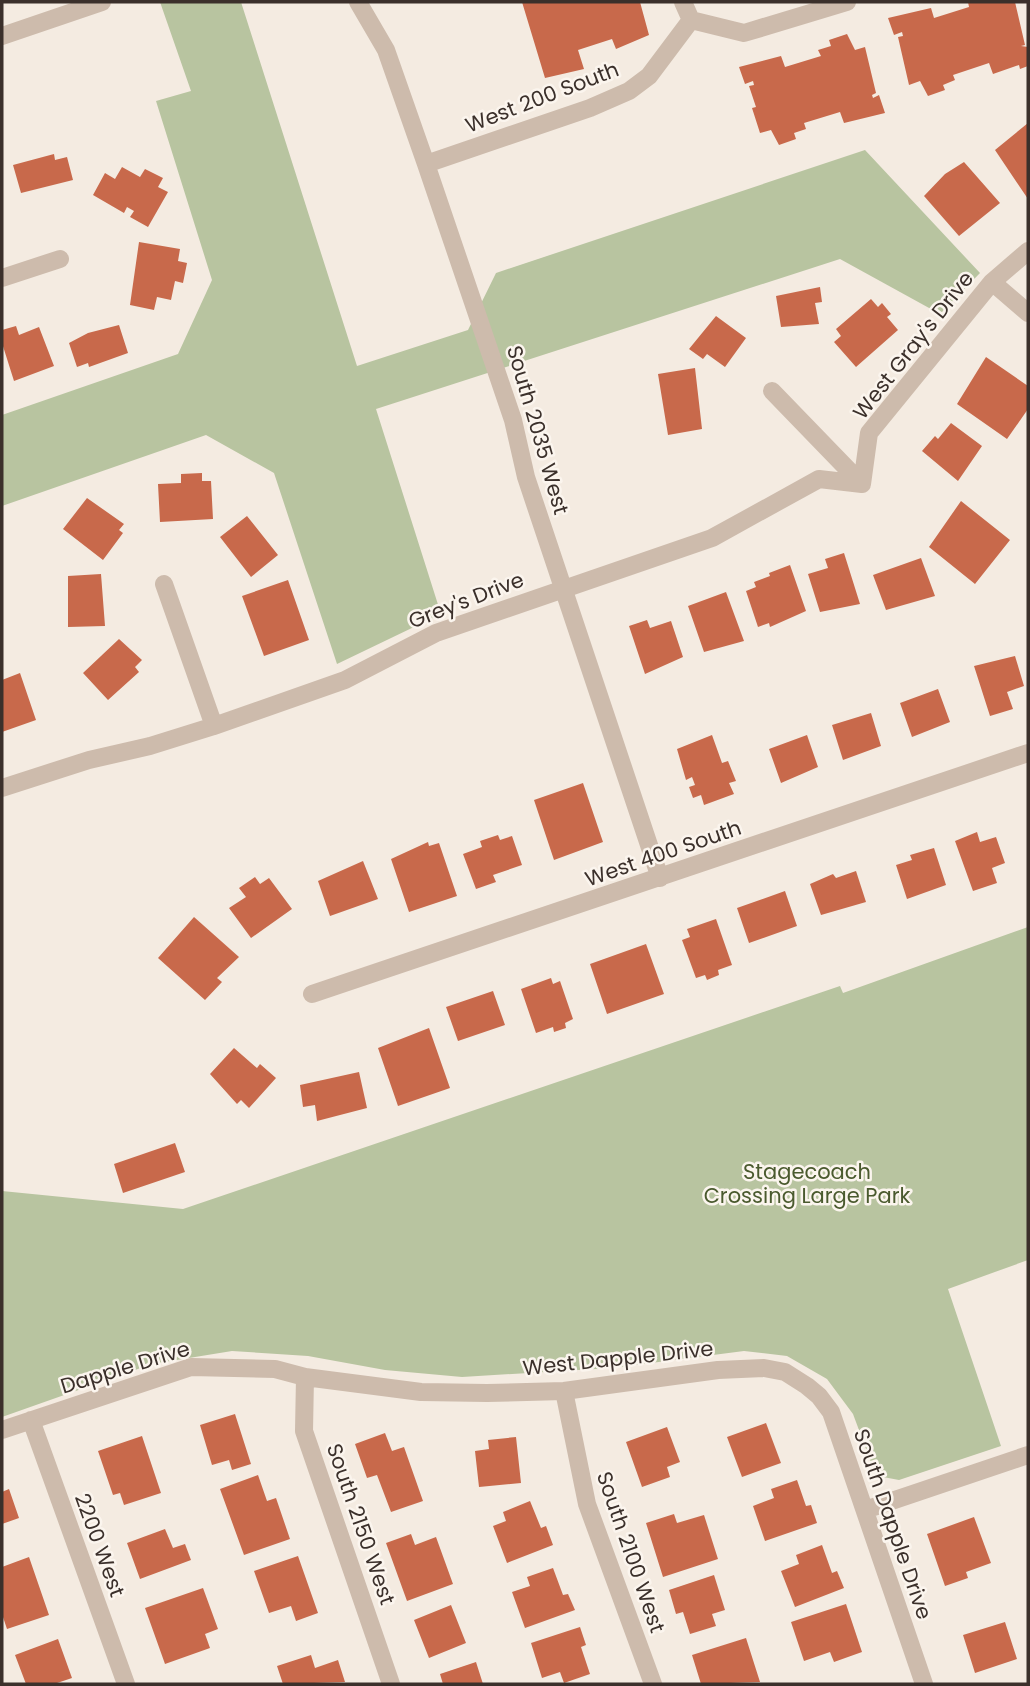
<svg xmlns="http://www.w3.org/2000/svg" width="1030" height="1686" viewBox="0 0 1030 1686" font-family="Poppins,sans-serif">
	<rect width="100%" height="100%" fill="#f4ebe1"/>
	<path fill="#b8c4a0" d="M160,2H241L357,366L468,330L496,273L865,150L980,273L940,314L840,259L376,409L441,614L337,664L274,473L206,435L2,506V415L178,354L212,280L156,101L191,91Z
		M1028,927V1260L948,1289L1001,1446L899,1480L883,1477L872,1465L853,1414L827,1379L787,1356L744,1351L612,1368L462,1377L385,1370L308,1356L232,1351L152,1364L2,1417V1191L183,1209L840,986L843,993Z"/>
	<path fill="#c8694b" d="M522,2H640L649,35L616,49L612,39L578,50L584,69L545,78Z
		M968,2H1015L1025,45L1021,46L1028,47V66L1020,69L1019,65L993,74L989,63L953,75L955,80L943,85L945,90L928,96L920,81L909,85L898,37L903,36L902,32L894,35L888,18L931,8L934,18L969,7Z
		M847,34L855,50L865,47L876,93L872,95L873,98L879,95L885,113L844,123L840,112L804,123L806,129L794,133L796,139L779,145L771,130L760,133L752,108L756,107L749,86L754,85L753,81L745,84L739,67L781,56L785,67L821,56L818,50L831,46L829,40Z
		M1028,123V199L995,150Z
		M54,154L55,160L67,157L73,180L21,193L13,165Z
		M964,162L1000,203L959,236L924,196L945,174Z
		M122,167L140,177L145,169L163,178L158,187L168,192L148,227L130,217L134,211L127,207L124,213L93,195L105,173L115,179Z
		M139,242L180,249L178,261L187,263L183,283L175,281L171,300L157,297L154,310L130,305Z
		M820,287L822,302L815,303L819,324L781,327L776,296Z
		M871,299L878,307L882,303L891,314L887,317L898,330L856,367L834,342L841,336L836,329Z
		M716,316L746,338L725,367L707,354L703,359L689,349Z
		M119,325L128,353L89,367L88,363L77,367L69,343L88,333Z
		M16,326L19,335L39,327L54,366L14,381L2,343V330Z
		M986,357L1028,386V409L1007,439L957,404Z
		M695,368L702,429L668,435L658,374Z
		M951,423L982,446L958,481L922,451L935,436L938,439Z
		M202,473V481H211L213,519L160,522L158,484L181,483V474Z
		M87,498L124,524L119,530L123,533L103,560L63,529Z
		M961,501L1010,540L975,584L929,547Z
		M247,516L278,555L251,577L220,537Z
		M844,553L860,604L820,612L808,574L828,568L825,559Z
		M921,558L935,596L886,610L873,575Z
		M790,565L806,611L770,627L769,623L758,627L746,591L756,587L754,582L770,576L769,573Z
		M101,574L105,626L68,627V576Z
		M288,580L309,640L264,656L242,596Z
		M726,592L744,641L704,652L688,606Z
		M647,620L650,628L671,621L683,657L645,674L629,626Z
		M119,639L142,660L135,667L139,672L108,700L83,673Z
		M1015,656L1024,686L1007,692L1013,709L990,716L974,666Z
		M20,673L36,720L2,732V680Z
		M938,689L950,722L912,737L900,703Z
		M871,713L881,746L843,760L832,725Z
		M712,735L722,763L728,761L736,781L729,783L734,794L704,805L701,795L693,798L689,787L695,785L692,777L686,780L677,749Z
		M807,735L818,767L781,783L769,749Z
		M583,783L603,842L554,860L534,800Z
		M977,832L980,842L996,837L1005,863L992,868L997,883L973,891L955,841Z
		M498,835L500,840L512,836L522,865L493,875L496,882L476,889L463,854L482,847L480,841Z
		M428,842L429,846L439,843L457,896L409,912L391,859Z
		M934,848L946,885L907,899L896,865L912,860L910,855Z
		M363,861L378,899L330,916L318,881Z
		M856,871L866,902L821,915L810,884L833,874L836,878Z
		M255,877L260,884L269,878L292,909L251,938L229,908L246,897L239,888Z
		M785,891L797,926L749,943L737,908Z
		M194,917L239,957L217,978L222,982L205,1000L158,958Z
		M716,919L732,965L718,970L719,975L707,980L705,975L696,978L682,940L690,937L687,929Z
		M646,944L664,994L607,1014L590,964Z
		M551,978L553,984L560,981L573,1019L565,1023L566,1028L554,1032L553,1027L536,1033L521,989Z
		M493,991L505,1025L458,1041L446,1007Z
		M429,1028L450,1088L398,1106L378,1048Z
		M234,1048L257,1068L260,1064L276,1078L249,1108L241,1100L237,1104L210,1074Z
		M359,1072L367,1108L317,1121L315,1105L303,1107L300,1085Z
		M175,1143L185,1172L123,1193L114,1164Z
		M235,1414L251,1464L232,1470L229,1460L212,1465L200,1425Z
		M766,1423L781,1463L742,1477L727,1437Z
		M667,1427L680,1462L667,1467L670,1477L642,1487L626,1442Z
		M385,1433L392,1451L404,1447L423,1501L391,1512L377,1475L367,1478L355,1444Z
		M142,1436L161,1493L124,1505L120,1493L113,1495L98,1451Z
		M516,1437L521,1483L479,1487L475,1451L489,1449L488,1440Z
		M258,1475L267,1501L276,1498L290,1539L244,1555L220,1489Z
		M797,1480L806,1506L811,1505L817,1523L765,1541L753,1506L774,1498L771,1489Z
		M9,1489L19,1518L2,1524V1492Z
		M530,1501L541,1528L546,1526L553,1545L507,1563L493,1526L506,1521L503,1512Z
		M674,1514L677,1523L704,1515L718,1559L663,1577L646,1523Z
		M974,1517L991,1563L966,1572L968,1578L945,1586L927,1534Z
		M165,1529L173,1548L185,1544L191,1560L140,1579L127,1543Z
		M411,1534L415,1545L436,1537L453,1584L407,1601L386,1543Z
		M822,1545L832,1573L837,1571L844,1588L795,1607L781,1571L799,1564L796,1555Z
		M298,1556L318,1613L296,1621L291,1606L269,1613L254,1571Z
		M29,1557L49,1615L7,1629L2,1614V1567Z
		M553,1568L563,1595L568,1594L575,1610L525,1628L512,1592L530,1586L527,1577Z
		M714,1575L725,1610L712,1614L716,1626L690,1634L683,1612L676,1614L669,1590Z
		M203,1588L218,1629L205,1634L210,1648L165,1664L145,1608Z
		M846,1604L862,1652L834,1662L830,1652L804,1661L791,1622Z
		M451,1605L466,1643L429,1658L414,1620Z
		M1005,1622L1017,1659L975,1673L963,1635Z
		M580,1627L586,1645L581,1647L590,1674L564,1683L560,1672L542,1678L531,1643Z
		M746,1638L760,1682L701,1684L692,1655Z
		M58,1639L72,1678L54,1684H26L15,1655Z
		M311,1655L315,1668L338,1660L345,1682L283,1684L277,1666Z
		M476,1662L483,1684H443L440,1674Z"/>
	<g fill="none" stroke-linecap="round" stroke-linejoin="round">
		<path stroke="#cdbbac" stroke-width="18" d="M358,2L386,50L426,164L513,420L526,477L660,878
			M683,2L691,20
			M2,36L102,2
			M426,164L590,108L629,91L649,76L691,20L744,33L847,2
			M2,278L60,259
			M992,282L1028,313
			M772,391L862,484
			M862,484L869,433L992,282L1028,251
			M164,584L214,726
			M2,788L89,760L150,746L214,726L345,680L436,633L712,538L819,479L862,484
			M312,994L1028,753
			M305,1377L304,1431L391,1684
			M564,1391L587,1504L653,1684
			M31,1420L126,1684
			M2,1430L191,1367L275,1369L305,1377L421,1392L487,1393L564,1391L718,1370L764,1368L785,1372L807,1386L819,1396L831,1412L924,1684
			M865,1510L1028,1455"/>
	</g>
	<g text-anchor="middle" dominant-baseline="central" stroke-width="5" stroke-linejoin="round" paint-order="stroke">
		<g font-size="21" fill="#3b302b" stroke="#fbf5ee">
			<text transform="translate(542 97) rotate(-21)">West 200 South</text>
			<text transform="translate(913 345) rotate(-52)">West Gray's Drive</text>
			<text transform="translate(538 430) rotate(74)">South 2035 West</text>
			<text transform="translate(466 600) rotate(-21)">Grey's Drive</text>
			<text transform="translate(663 853) rotate(-19)">West 400 South</text>
			<text transform="translate(618 1358) rotate(-6)">West Dapple Drive</text>
			<text transform="translate(125 1367) rotate(-17)">Dapple Drive</text>
			<text transform="translate(361 1524) rotate(71)">South 2150 West</text>
			<text transform="translate(893 1524) rotate(71)">South Dapple Drive</text>
			<text transform="translate(100 1545) rotate(70)">2200 West</text>
			<text transform="translate(631 1552) rotate(71)">South 2100 West</text>
		</g>
		<g font-size="21" fill="#4a5a2e" stroke="#fbf5ee">
			<text x="807" y="1171">Stagecoach<tspan x="807" dy="24">Crossing Large Park</tspan></text>
		</g>
	</g>
	<rect width="1030" height="1686" fill="none" stroke="#3b302b" stroke-width="7"/>
</svg>
